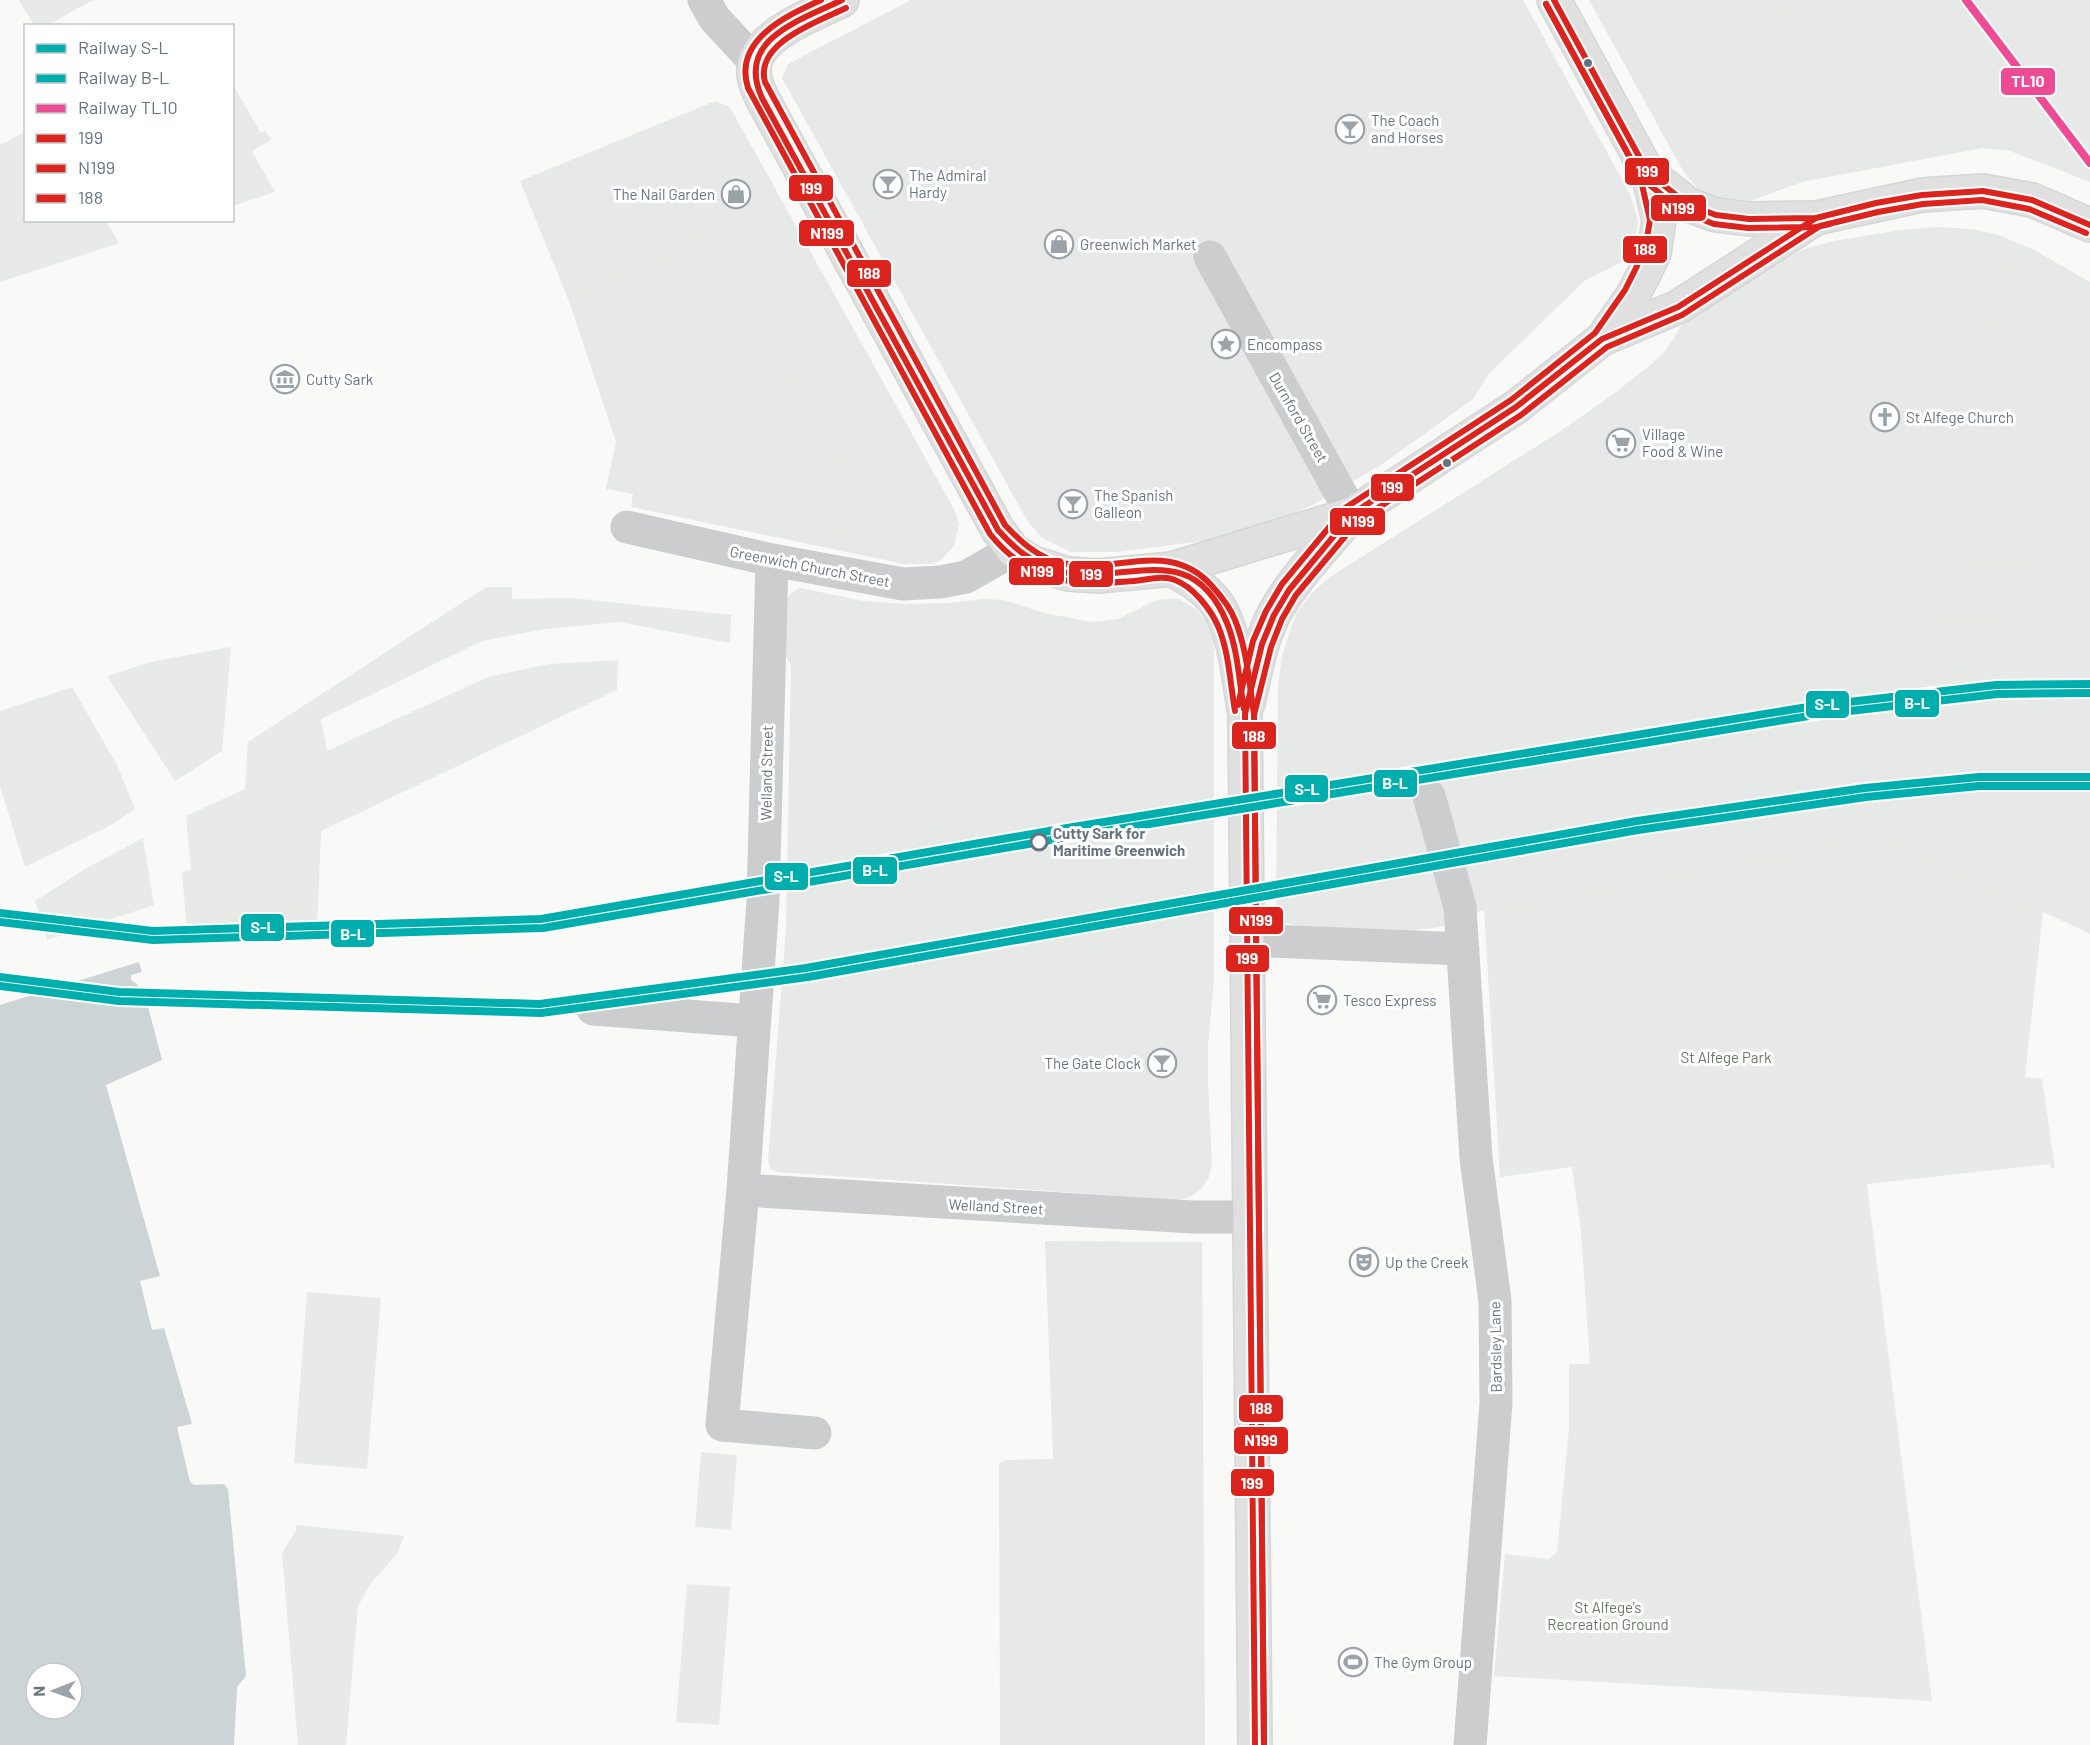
<svg xmlns="http://www.w3.org/2000/svg" width="2090" height="1745" viewBox="0 0 2090 1745" font-family="Barlow,sans-serif">
	<rect width="100%" height="100%" fill="#f9f9f8"/>
	<path fill="#e7e9e8" d="M911,0H1523L1630,194L1638,221L1634,247L1628,257L1620,263L1585,280L1487,376L1473,399L1381,465L1316,503L1287,517L1224,538L1118,552H1071L1041,537L1028,522L782,78L788,64Z
		M1589,0H2090V182L2010,151L1983,148L1802,182L1750,201L1718,199L1698,189L1683,171Z
		M715,101L728,106L732,111L955,511L959,524L954,546L941,560L933,564H904L631,507L633,494L606,489L616,442L569,301L520,181Z
		M1938,227L1972,229L1999,235L2034,250L2090,282V934L1868,828L1813,848L1484,910L1440,927L1381,934L1327,932L1285,923L1276,912L1278,685L1282,656L1292,625L1298,611L1313,592L1330,577L1559,432L1612,395L1654,362L1666,350L1684,322L1780,261L1804,249L1834,241L1901,230Z
		M800,588L864,601L906,604L949,603L984,599L1004,600L1044,613L1092,622L1118,619L1157,600L1177,598L1196,609L1211,626L1214,635V980L1208,1045V1084L1212,1164L1209,1177L1201,1189L1190,1197L1177,1200L777,1172L770,1169L768,1160L786,929L791,665L785,655L787,599L791,593Z
		M1045,1241L1202,1242L1205,1745H1000L999,1463L1007,1460L1053,1459Z"/>
	<path fill="#e7eae6" d="M19,0H93L48,25H34Z
		M1800,0H1815L1829,38L1795,53L1775,13Z
		M232,83L261,133L266,131L271,140L252,151L275,192L233,206Z
		M25,132L26,220L106,221L119,243L0,282V145Z
		M673,208L686,239L706,229L717,248L726,243L728,249L720,254L731,275L740,270L743,275L735,280L746,301L755,296L758,302L750,307L761,329L770,324L772,328L764,333L775,354L784,350L787,355L779,360L790,380L799,376L802,381L794,387L805,407L814,403L817,408L808,413L819,433L828,428L831,435L823,440L834,459L842,454L847,463L818,479L801,476L803,466L784,463L786,452L778,436L719,425L752,409L720,339L724,337L680,257L569,301L555,266L572,260L568,250L582,245L586,254L601,248L598,238L613,232L617,242L632,235L628,226L643,220L647,229L661,223L658,214Z
		M1979,255C2025,265 2055,294 2090,323V345L2047,393L2034,424L2043,564L1944,572L2018,420L2022,385L2006,330L1985,331Z
		M853,494L863,512L872,507L875,514L838,535L814,530L818,513Z
		M486,587H512V599L572,598L731,615L730,643L619,622L545,629L482,641L321,719L327,751L488,677L549,664L618,660L617,690L321,831L317,932L244,927L188,943L182,872L191,870L186,816L245,789L248,742Z
		M2000,615L2007,626L2020,629L2028,680L2027,732L2015,736L2010,748L1911,755L1906,744L1893,741L1885,690L1886,639L1898,634L1902,622Z
		M231,647L222,751L175,781L107,676L151,662Z
		M72,687L117,765L135,809L111,825L25,867L0,786V711Z
		M1868,828L2043,911L2025,1077L2042,1079L2055,1168H2051L2050,1164L1867,1184L1932,1701L1494,1676L1505,1554L1549,1559L1557,1552L1569,1428V1364H1590L1581,1232L1572,1167L1500,1177L1484,910L1813,848Z
		M143,838L154,905L47,940L35,901L85,869Z
		M307,1292L381,1298L367,1469L294,1463Z
		M701,1452L737,1455L731,1530L695,1527Z
		M296,1525L404,1536L397,1554L371,1583L358,1606L346,1745H298L282,1553L296,1531Z
		M687,1584L730,1587L719,1725L676,1722Z"/>
	<path fill="#cdd4d6" fill-rule="evenodd" d="M139,962L142,972L131,975V980L137,984L141,996L145,995L162,1060L106,1085L160,1276L140,1281L152,1330L164,1328L192,1424L177,1427L190,1482L194,1485L224,1484L228,1489L246,1676L237,1687L234,1745H0V1005ZM36,1673H72V1709H36Z"/>
	<g fill="none" stroke-linecap="round" stroke-linejoin="round">
		<g stroke="#d5d6d6" stroke-width="36">
			<path id="major" d="M842,0C817,13 763,32 755,62C751,74 757,87 762,98L998,530L1013,550L1031,562L1068,574L1098,576L1172,569L1352,514L1516,407L1602,339L1633,295L1644,274L1654,253L1659,220L1648,173L1554,0
				M1648,173L1689,205L1716,215L1749,219L1816,218L1922,195L1983,191L2032,200L2090,225
				M1602,339L1678,307L1816,218
				M1172,569C1187,578 1202,586 1213,599C1235,624 1239,682 1245,714L1255,1745
				M1248,703C1255,673 1260,641 1274,614C1294,577 1326,546 1352,514"/>
		</g>
		<path stroke="#cbcdce" stroke-width="33" d="M704,0L715,19L755,62
			M1210,257L1352,514
			M627,527L772,560L903,584L940,582L966,577L1013,550
			M772,560L763,900L743,1190L722,1425L815,1433
			M1429,796L1460,907L1476,1158L1495,1301L1496,1403L1470,1745
			M1247,940L1463,949
			M593,1009L754,1021
			M743,1190L1193,1217H1250"/>
		<use href="#major" stroke="#e0e0e1" stroke-width="33"/>
		<g stroke="#fff" stroke-width="10">
			<path id="bus-1" d="M842,0C799,21 735,39 762,98L998,530C1015,549 1033,564 1058,571C1125,587 1191,535 1227,623C1238,650 1239,681 1244,709
				M1554,0L1648,173L1689,205L1716,215L1749,219L1816,218L1828,215
				M1255,1745L1245,714L1262,644L1274,615L1289,590L1352,514L1516,407L1602,339L1678,307L1816,218L1876,203L1922,195L1983,191L2032,200L2090,225"/>
		</g>
		<g stroke="#fff" stroke-width="10">
			<path id="bus-2" d="M821,0C786,16 733,40 748,88L990,534C1030,584 1075,586 1134,581C1147,580 1163,575 1175,580C1193,587 1210,608 1218,626C1229,652 1230,682 1235,711
				M1546,4L1641,178L1683,212L1714,224L1748,228L1816,227L1830,224
				M1264,1745L1254,715L1271,647L1282,619L1296,595L1358,521L1521,415L1607,347L1682,315L1820,226L1878,212L1923,204L1982,200L2029,209L2086,233"/>
		</g>
		<g stroke="#fff" stroke-width="10">
			<path id="bus-3" d="M846,8C819,21 754,43 765,82L1005,525C1021,542 1037,557 1061,563C1117,575 1169,538 1212,586C1221,596 1230,607 1235,620C1247,649 1249,683 1254,714L1264,1745
				M1238,705L1253,641L1266,611L1282,584L1345,508L1511,400L1595,333L1625,290L1645,250L1650,220L1640,176L1546,4"/>
		</g>
		<use href="#bus-1" stroke="#dc241f" stroke-width="6"/>
		<use href="#bus-2" stroke="#dc241f" stroke-width="6"/>
		<use href="#bus-3" stroke="#dc241f" stroke-width="6"/>
		<g stroke="#fff" stroke-width="12">
			<path id="rail-1" d="M0,913L153,931L541,919L1055,830L1814,706L1996,685L2090,684
				M0,977L119,992L540,1004L806,968L1637,821L1865,788L1979,777H2090"/>
		</g>
		<g stroke="#fff" stroke-width="12">
			<path id="rail-2" d="M0,922L153,940L543,928L1057,839L1815,715L1997,694L2090,693
				M0,986L119,1001L541,1013L808,977L1638,830L1866,797L1979,786H2090"/>
		</g>
		<g stroke="#fff" stroke-width="12">
			<path id="rail-3" d="M1966,0L2090,163"/>
		</g>
		<use href="#rail-1" stroke="#00afad" stroke-width="8"/>
		<use href="#rail-2" stroke="#00afad" stroke-width="8"/>
		<use href="#rail-3" stroke="#ee4b95" stroke-width="8"/>
	</g>
	<defs>
		<g id="bar-ring" transform="scale(1.5)"><circle r="9.5" fill="#fff" stroke="#9aa3a9" stroke-width="1.5"/><path d="M-6-5H6L.8 .8V4.5H3.5V6h-7V4.5H-.8V.8Z" fill="#9aa3a9"/></g>
		<g id="shop-ring" transform="scale(1.5)"><circle r="9.5" fill="#fff" stroke="#9aa3a9" stroke-width="1.5"/><path d="M-5-2.5h2.3a2.7 3.5 0 0 1 5.4 0H5L5.5 6h-11ZM-1.5-2.5h3a1.5 2.3 0 0 0-3 0Z" fill="#9aa3a9"/></g>
		<g id="sight-ring" transform="scale(1.5)"><circle r="9.5" fill="#fff" stroke="#9aa3a9" stroke-width="1.5"/><path d="M0-6L1.8-2.2L6-1.7L2.9 1.2L3.7 5.4L0 3.3L-3.7 5.4L-2.9 1.2L-6-1.7L-1.8-2.2Z" fill="#9aa3a9"/></g>
		<g id="museum-ring" transform="scale(1.5)"><circle r="9.5" fill="#fff" stroke="#9aa3a9" stroke-width="1.5"/><path d="M0-6L6-3V-2H-6V-3ZM-5-1h2V3h-2ZM-1-1h2V3h-2ZM3-1h2V3H3ZM-6 4H6V6H-6Z" fill="#9aa3a9"/></g>
		<g id="church-ring" transform="scale(1.5)"><circle r="9.5" fill="#fff" stroke="#9aa3a9" stroke-width="1.5"/><path d="M-1.2-6h2.4v3.5h3.3v2.4h-3.3V6h-2.4V-.1h-3.3v-2.4h3.3Z" fill="#9aa3a9"/></g>
		<g id="supermarket-ring" transform="scale(1.5)"><circle r="9.5" fill="#fff" stroke="#9aa3a9" stroke-width="1.5"/><path d="M-6-5.5h2.5l.6 2H6L4.5 2H-2.5L-4.4-4H-6ZM-1.5 3.2a1.3 1.3 0 1 0 .1 0ZM3 3.2a1.3 1.3 0 1 0 .1 0Z" fill="#9aa3a9"/></g>
		<g id="theatre-ring" transform="scale(1.5)"><circle r="9.5" fill="#fff" stroke="#9aa3a9" stroke-width="1.5"/><path d="M-5-5.5Q0-4 5-5.5V0Q5 5 0 6Q-5 5-5 0ZM-3.3-2.5H-1v1.5H-3.3ZM1-2.5H3.3v1.5H1ZM-2.8 1Q0 5.5 2.8 1Z" fill="#9aa3a9"/></g>
		<g id="stadium-ring" transform="scale(1.5)"><circle r="9.5" fill="#fff" stroke="#9aa3a9" stroke-width="1.5"/><path d="M0-5a6.5 5 0 1 0 0 10a6.5 5 0 1 0 0-10ZM-3.5-1.8h7v3.6h-7Z" fill="#9aa3a9"/></g>
	</defs>
	<g fill-rule="evenodd">
		<use href="#bar-ring" x="1350" y="129"/>
		<use href="#bar-ring" x="888" y="184"/>
		<use href="#shop-ring" x="736" y="194"/>
		<use href="#shop-ring" x="1059" y="244"/>
		<use href="#sight-ring" x="1226" y="344"/>
		<use href="#museum-ring" x="285" y="379"/>
		<use href="#church-ring" x="1885" y="417"/>
		<use href="#supermarket-ring" x="1621" y="443"/>
		<use href="#bar-ring" x="1073" y="504"/>
		<use href="#supermarket-ring" x="1322" y="1000"/>
		<use href="#bar-ring" x="1162" y="1063"/>
		<use href="#theatre-ring" x="1364" y="1262"/>
		<use href="#stadium-ring" x="1353" y="1662"/>
	</g>
	<g fill="#67747f" stroke="#fff" stroke-width="2">
		<circle cx="1588" cy="63" r="5"/>
		<circle cx="1447" cy="463" r="5"/>
	</g>
	<circle fill="#fff" stroke="#67747f" stroke-width="3" cx="1039" cy="842" r="8"/>
	<g text-anchor="middle" dominant-baseline="central" stroke-width="6" stroke-linejoin="round" paint-order="stroke">
		<g font-size="15" fill="#67747f" stroke="#fff" text-anchor="start">
			<text x="1371" y="120">The Coach<tspan x="1371" dy="17">and Horses</tspan></text>
			<text x="909" y="175">The Admiral<tspan x="909" dy="17">Hardy</tspan></text>
			<text x="715" y="194" text-anchor="end">The Nail Garden</text>
			<text x="1080" y="244">Greenwich Market</text>
			<text x="1247" y="344">Encompass</text>
			<text x="306" y="379">Cutty Sark</text>
			<text x="1906" y="417">St Alfege Church</text>
			<text x="1642" y="434">Village<tspan x="1642" dy="17">Food &amp; Wine</tspan></text>
			<text x="1094" y="495">The Spanish<tspan x="1094" dy="17">Galleon</tspan></text>
			<text x="1343" y="1000">Tesco Express</text>
			<text x="1141" y="1063" text-anchor="end">The Gate Clock</text>
			<text x="1385" y="1262">Up the Creek</text>
			<text x="1374" y="1662">The Gym Group</text>
		</g>
		<g font-size="15" fill="#67747f" stroke="#fff">
			<text transform="translate(1299 417) rotate(60)">Durnford Street</text>
			<text transform="translate(810 566) rotate(11)">Greenwich Church Street</text>
			<text transform="translate(766 773) rotate(-89)">Welland Street</text>
			<text transform="translate(996 1206) rotate(3)">Welland Street</text>
			<text transform="translate(1495 1347) rotate(-91)">Bardsley Lane</text>
		</g>
		<g font-size="15" font-weight="bold" fill="#67747f" stroke="#fff" text-anchor="start">
			<text x="1053" y="833">Cutty Sark for<tspan x="1053" dy="17">Maritime Greenwich</tspan></text>
		</g>
		<g font-size="15" fill="#697866" stroke="#fff">
			<text x="1726" y="1057">St Alfege Park</text>
			<text x="1608" y="1607">St Alfege's<tspan x="1608" dy="17">Recreation Ground</tspan></text>
		</g>
	</g>
	<g stroke="#fff" stroke-width="2">
		<rect x="2000" y="67" width="56" height="29" rx="6" fill="#ee4b95"/>
		<rect x="1624" y="157" width="46" height="29" rx="6" fill="#dc241f"/>
		<rect x="788" y="174" width="46" height="28" rx="6" fill="#dc241f"/>
		<rect x="1650" y="194" width="57" height="28" rx="6" fill="#dc241f"/>
		<rect x="798" y="219" width="57" height="28" rx="6" fill="#dc241f"/>
		<rect x="1622" y="235" width="46" height="29" rx="6" fill="#dc241f"/>
		<rect x="846" y="259" width="46" height="29" rx="6" fill="#dc241f"/>
		<rect x="1370" y="473" width="45" height="29" rx="6" fill="#dc241f"/>
		<rect x="1329" y="507" width="57" height="29" rx="6" fill="#dc241f"/>
		<rect x="1008" y="557" width="57" height="29" rx="6" fill="#dc241f"/>
		<rect x="1068" y="560" width="46" height="28" rx="6" fill="#dc241f"/>
		<rect x="1894" y="689" width="46" height="29" rx="6" fill="#00afad"/>
		<rect x="1805" y="690" width="45" height="29" rx="6" fill="#00afad"/>
		<rect x="1231" y="721" width="46" height="29" rx="6" fill="#dc241f"/>
		<rect x="1373" y="769" width="45" height="29" rx="6" fill="#00afad"/>
		<rect x="1284" y="774" width="45" height="29" rx="6" fill="#00afad"/>
		<rect x="852" y="856" width="46" height="29" rx="6" fill="#00afad"/>
		<rect x="764" y="862" width="45" height="29" rx="6" fill="#00afad"/>
		<rect x="1228" y="906" width="56" height="29" rx="6" fill="#dc241f"/>
		<rect x="240" y="913" width="45" height="29" rx="6" fill="#00afad"/>
		<rect x="330" y="919" width="45" height="29" rx="6" fill="#00afad"/>
		<rect x="1225" y="944" width="45" height="29" rx="6" fill="#dc241f"/>
		<rect x="1238" y="1394" width="46" height="29" rx="6" fill="#dc241f"/>
		<rect x="1233" y="1426" width="56" height="29" rx="6" fill="#dc241f"/>
		<rect x="1230" y="1468" width="45" height="29" rx="6" fill="#dc241f"/>
	</g>
	<g font-size="16" text-anchor="middle" font-weight="bold" fill="#fff">
		<text x="2028" y="87">TL10</text>
		<text x="1647" y="177">199</text>
		<text x="811" y="194">199</text>
		<text x="1678" y="214">N199</text>
		<text x="827" y="239">N199</text>
		<text x="1645" y="255">188</text>
		<text x="869" y="279">188</text>
		<text x="1392" y="493">199</text>
		<text x="1358" y="527">N199</text>
		<text x="1037" y="577">N199</text>
		<text x="1091" y="580">199</text>
		<text x="1917" y="709">B-L</text>
		<text x="1827" y="710">S-L</text>
		<text x="1254" y="742">188</text>
		<text x="1395" y="789">B-L</text>
		<text x="1307" y="795">S-L</text>
		<text x="875" y="876">B-L</text>
		<text x="786" y="882">S-L</text>
		<text x="1256" y="926">N199</text>
		<text x="263" y="933">S-L</text>
		<text x="353" y="940">B-L</text>
		<text x="1247" y="964">199</text>
		<text x="1261" y="1414">188</text>
		<text x="1261" y="1446">N199</text>
		<text x="1252" y="1489">199</text>
	</g>
	<rect x="24" y="24" width="210" height="198" fill="#ffffff" stroke="#c2c7cc" stroke-width="1.5"/>
	<rect x="36" y="44" width="30" height="9" fill="#00afad" stroke="#c2c7cc" stroke-width="1.5"/>
	<text x="78" y="54" font-size="18" fill="#67747f">Railway S-L</text>
	<rect x="36" y="74" width="30" height="9" fill="#00afad" stroke="#c2c7cc" stroke-width="1.5"/>
	<text x="78" y="84" font-size="18" fill="#67747f">Railway B-L</text>
	<rect x="36" y="104" width="30" height="9" fill="#ee4b95" stroke="#c2c7cc" stroke-width="1.5"/>
	<text x="78" y="114" font-size="18" fill="#67747f">Railway TL10</text>
	<rect x="36" y="134" width="30" height="9" fill="#dc241f" stroke="#c2c7cc" stroke-width="1.5"/>
	<text x="78" y="144" font-size="18" fill="#67747f">199</text>
	<rect x="36" y="164" width="30" height="9" fill="#dc241f" stroke="#c2c7cc" stroke-width="1.5"/>
	<text x="78" y="174" font-size="18" fill="#67747f">N199</text>
	<rect x="36" y="194" width="30" height="9" fill="#dc241f" stroke="#c2c7cc" stroke-width="1.5"/>
	<text x="78" y="204" font-size="18" fill="#67747f">188</text>
	<g transform="translate(54 1691) rotate(269)"><circle r="28" fill="#ffffff" stroke="#c2c7cc" stroke-width="1.5"/>
	<path d="M0-4.5L10 22L0 15L-10 22Z" fill="#9aa3a9"/>
	<text y="-9" font-size="16" font-weight="bold" text-anchor="middle" fill="#67747f">N</text>
	</g>
</svg>
